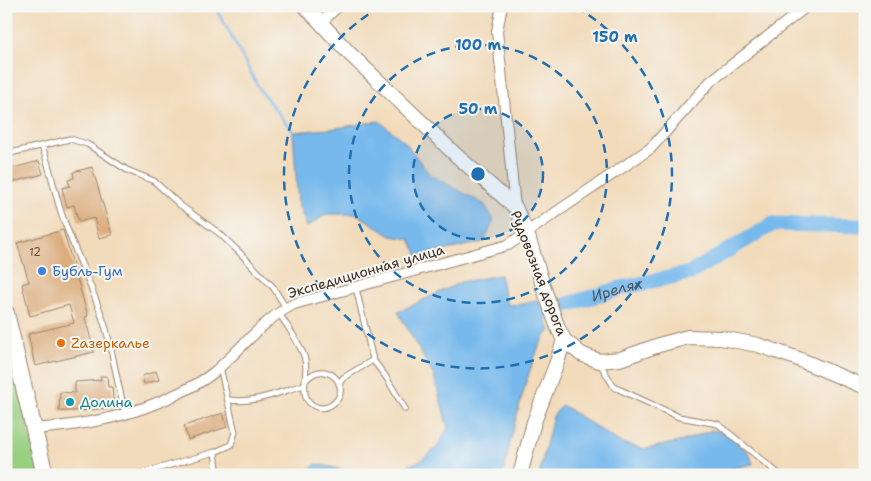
<svg xmlns="http://www.w3.org/2000/svg" width="871" height="481" viewBox="0 0 871 481" font-family="'Shantell Sans',sans-serif">
	<rect width="100%" height="100%" fill="#f6f6f2"/>
	<filter id="ink" filterUnits="userSpaceOnUse"><feTurbulence type="fractalNoise" baseFrequency=".02" numOctaves="2"/><feDisplacementMap in="SourceGraphic" scale="10" xChannelSelector="R" yChannelSelector="G"/><feConvolveMatrix kernelMatrix="1 2 1 2 8 2 1 2 1" color-interpolation-filters="sRGB"/></filter>
	<filter id="wash" filterUnits="userSpaceOnUse"><feTurbulence type="fractalNoise" baseFrequency=".0096" numOctaves="4" result="noise"/><feDisplacementMap in="SourceGraphic" scale="20" xChannelSelector="R" yChannelSelector="G"/><feGaussianBlur stdDeviation="1.12" result="paint"/><feColorMatrix in="noise" values="0 0 0 0 0 0 0 0 0 0 0 0 0 0 0 0 0 1.4 0 .05"/><feComposite in="paint" operator="in"/></filter>
	<g filter="url(#wash)">
		<rect width="100%" height="100%" fill="#f2dbbb"/>
		<path fill="#98cf81" stroke="#6a7c50" d="M6,335L40,475H6Z"/>
		<path fill="#77b9ec" stroke="#597285" d="M379,121L405,142L430,175L484,204L494,220L484,242L418,256L410,239L391,236L357,214H326L307,227L298,204L293,132L330,129Z
			M500,275L507,305L524,304L538,300L550,331C532,342 508,450 503,475H302L317,464L347,471L394,470L418,462L437,448L448,428L434,376L398,312L461,282Z
			M562,405L621,443L646,449L683,441L712,430L727,434L749,453L753,464L730,469L724,475H539L553,416Z"/>
		<g fill="none" stroke-linecap="round" stroke-linejoin="round">
			<path stroke="#77b9ec" stroke-width="2.5" d="M214,6L226,26L260,90L293,132"/>
			<path stroke="#77b9ec" stroke-width="15" id="s1" d="M523,321L543,312L621,288L690,273L773,224L865,226"/>
		</g>
		<g id="blocks">
			<path fill="#dcad7e" d="M39,161L43,174L6,184V170Z
				M92,167L112,235L99,238L94,218L79,222L74,205L67,207L62,188L70,186L68,180L74,178L73,172Z
				M63,230L88,316L85,317L94,352L35,366L28,334L74,323L69,305L30,316L22,284L29,282L17,243Z
				M156,371L159,380L144,384L142,376Z
				M100,376H107L108,387H112L114,407L80,411H59L60,392L75,393V382L101,380Z
				M223,413L227,427L188,440L184,426Z"/>
		</g>
	</g>
	<g filter="url(#ink)">
		<use href="#blocks" fill-opacity="0" stroke="#96826c" stroke-width="1"/>
		<g fill="none" stroke-linecap="round" stroke-linejoin="round">
			<g stroke="#96826c" stroke-width="7">
				<path id="lane" d="M42,146C50,167 54,190 61,212C74,251 94,289 106,329C114,357 117,386 126,414
					M6,154L70,139L87,144L127,170L154,181L180,205L219,233L238,251L273,287L286,308
					M279,313C286,325 303,347 305,360C309,375 296,401 317,407C323,409 330,407 335,402C352,385 325,358 306,380
					M373,360L386,377L405,409
					M599,362L614,387L679,417L718,424L780,475
					M339,384L343,378L373,360L356,288
					M229,400C255,404 279,392 304,385
					M215,452L217,468L216,475
					M136,475L215,452L231,445L235,432L220,367"/>
			</g>
			<g stroke="#96826c" stroke-width="12">
				<path id="street" d="M502,6L497,31L515,207
					M320,24L338,6
					M34,429C85,425 130,417 177,394C190,388 202,382 213,373C240,351 262,320 294,304L508,245L651,148L710,82L807,6"/>
			</g>
			<g stroke="#96826c" stroke-width="16">
				<path id="secondary" d="M305,6L349,53L457,156L515,207L527,233L543,286L558,328L564,340L581,354L599,361L620,359L659,345L688,337L721,338L758,345L796,358L865,387
					M520,475L534,422L557,362L564,340"/>
			</g>
			<g stroke="#96826c" stroke-width="18">
				<path id="primary" d="M6,313L45,475"/>
			</g>
			<use href="#lane" stroke="#fff" stroke-width="5"/>
			<use href="#street" stroke="#fff" stroke-width="10"/>
			<use href="#secondary" stroke="#fff" stroke-width="14"/>
			<use href="#primary" stroke="#fff" stroke-width="16"/>
		</g>
	</g>
	<circle cx="478" cy="174" r="65" fill="#1f6fb2" fill-opacity=".12"/>
	<g fill="none" stroke="#1f6fb2" stroke-width="2.5" stroke-dasharray="9 6">
		<circle cx="478" cy="174" r="65"/>
		<circle cx="478" cy="174" r="129"/>
		<path d="M576 7A194 194 0 1 1 380 7"/>
	</g>
	<circle fill="#3f7fe0" stroke="#f6f6f2" stroke-width="2" cx="42" cy="271" r="5"/>
	<circle fill="#e8710a" stroke="#f6f6f2" stroke-width="2" cx="61" cy="343" r="5"/>
	<circle fill="#0f9aa8" stroke="#f6f6f2" stroke-width="2" cx="70" cy="402" r="5"/>
	<g text-anchor="middle" dominant-baseline="central" stroke-width="4" stroke-linejoin="round" paint-order="stroke">
		<g font-size="11" fill="#634b36">
			<text x="35" y="252">12</text>
		</g>
		<g font-size="14" fill="#366cbe" stroke="#f6f6f2" text-anchor="start">
			<text x="52" y="271">Бубль-Гум</text>
		</g>
		<g font-size="14" fill="#3b2a1e" stroke="#f6f6f2">
			<text transform="translate(366 271) rotate(-16)">Экспедиционная улица</text>
			<text transform="translate(539 273) rotate(69)">Рудовозная дорога</text>
		</g>
		<g font-size="14" fill="#c56008" stroke="#f6f6f2" text-anchor="start">
			<text x="71" y="343">Zазеркалье</text>
		</g>
		<g font-size="14" fill="#0d838f" stroke="#f6f6f2" text-anchor="start">
			<text x="80" y="402">Долина</text>
		</g>
		<g font-size="15" font-style="italic" fill="#4d555c" stroke="#f6f6f2">
			<text stroke="none"><textPath href="#s1" startOffset="99">Ирелях</textPath></text>
		</g>
	</g>
	<circle cx="478" cy="174" r="8" fill="#1f6fb2" stroke="#f6f6f2" stroke-width="2.5"/>
	<g font-size="15" text-anchor="middle" font-weight="bold" fill="#1f6fb2" stroke="#f6f6f2" stroke-width="4" stroke-linejoin="round" paint-order="stroke">
		<text x="615" y="42">150 m</text>
		<text x="478" y="50">100 m</text>
		<text x="478" y="114">50 m</text>
	</g>
	<rect width="871" height="481" fill="none" stroke="#f6f6f2" stroke-width="25"/>
</svg>
